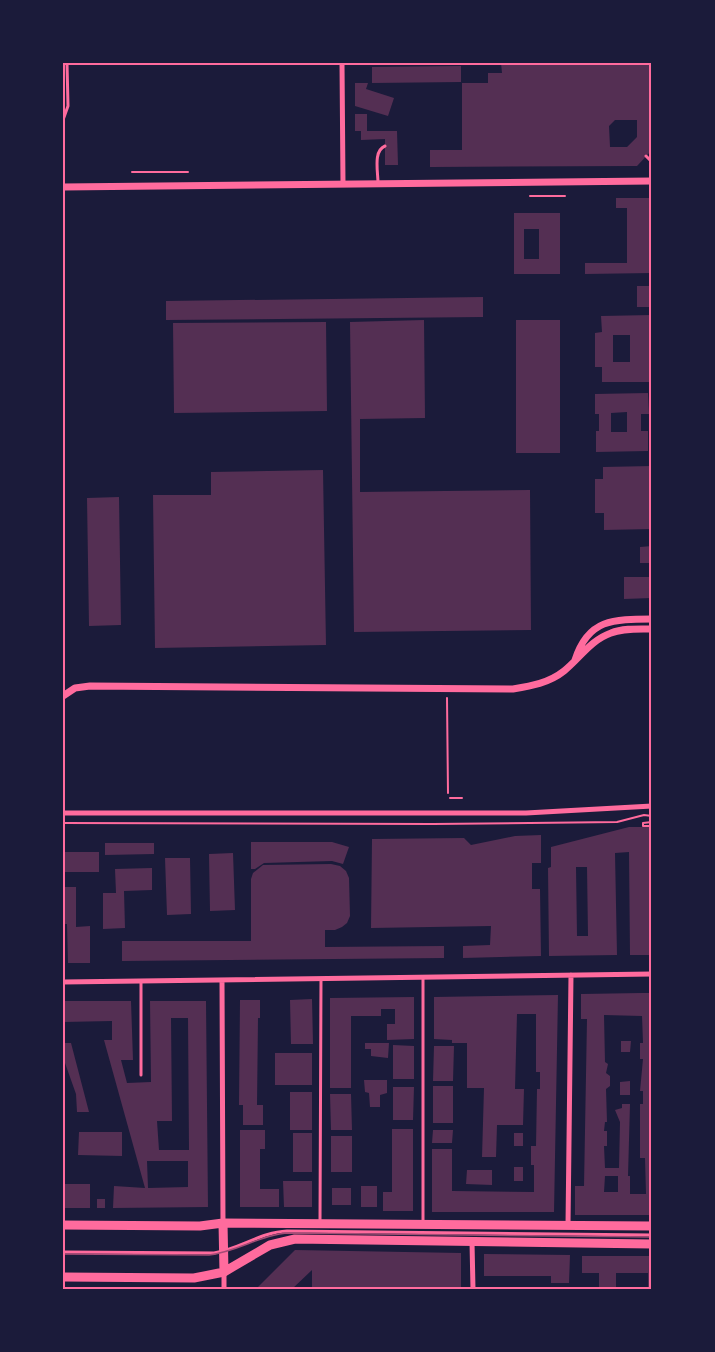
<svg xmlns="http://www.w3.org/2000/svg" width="715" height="1352" viewBox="0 0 715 1352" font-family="Overpass,sans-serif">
	<rect width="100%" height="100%" fill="#1b1b3a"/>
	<path fill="#542f53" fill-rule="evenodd" d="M501,63H652V150L637,166L430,167V150H462V83H488V73H502ZM615,120H637V137L627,147H610L609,126Z
		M461,66V82L372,83V67Z
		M355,83H368L366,89L394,98L388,116L355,106Z
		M355,114H367V131H397L398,165H385V139L361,140V131H355Z
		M616,198H652V273L585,274V263H627V208H616Z
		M514,213H560V274H514ZM524,229H539V259H524Z
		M637,286H652V307H637Z
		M483,297V317L166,320V301Z
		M652,315V382H602V367H595V333L602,332L601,316ZM613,335H630V362H613Z
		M424,320L425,418L360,419V492L530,490L531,630L354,632L350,322Z
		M516,320H560V453H516Z
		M326,322L327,411L174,413L173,323Z
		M648,393L649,414H641V431H648V451L596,452V431H599V414H595V394ZM627,412V432H611V413Z
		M652,466V529L604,530V513H595V479H603V467Z
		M323,470L326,645L155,648L153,495H211V472Z
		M119,497L121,625L89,626L87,498Z
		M652,546V563H640V547Z
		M624,577H652V598L624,599Z
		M629,827H652V955H630L629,852L615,853L617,955L549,956L548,868L551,867V847ZM576,867H587L588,936H577Z
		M541,835V863H532V889H540L541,956L463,958V946L490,945L491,926L371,928L372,839L464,838L471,845L515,836Z
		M251,842H332L349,847L343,864L332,861L264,863L255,869H251Z
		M105,843H154V854L105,855Z
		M65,852H99V872H65Z
		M233,853L235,910L210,911L209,854Z
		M165,858H190L191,914L167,915Z
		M331,864L340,866L346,871L349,878L350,916L347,923L342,927L335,930H325V947L444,946V958L122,961V941H251V879L253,873L263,865Z
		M152,868V890L124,891L125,928L103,929V893H116L115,869Z
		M63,887H76V927L90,926V963H68L67,924H63Z
		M642,993H652V1215H575V1186H584L587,1019H581V994ZM604,1015L642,1016L643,1043H640V1059H643L640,1091H643V1104H640V1158H645L646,1194H630V1176H628L630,1104H622V1108L615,1110L620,1122L619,1168H605L604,1146H607V1131H604L605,1122H607L606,1089L610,1086V1076L606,1073L608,1064L605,1062ZM605,1176H618V1192H604Z
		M558,995L554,1212H432V1149H452V1191L534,1192V1165H531V1146H536L537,1089H540V1072H536V1014H517L515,1089H524L523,1125H497L496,1157H482L484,1088H467V1043H452V1040L434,1039V997Z
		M414,997V1039L387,1040V1024H395V1009H381V1016H351V1088H330V998Z
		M312,999L313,1044H291L290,1000Z
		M240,1000H260V1018H258L257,1105H263V1125H243V1105H239Z
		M63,1001H131L133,1060H121L127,1083L151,1082L150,1001H206L208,1207L113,1208L114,1186L145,1188L104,1040H112V1021L63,1022ZM171,1018H188L189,1150H159L157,1121H172ZM147,1161H188V1187L148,1188Z
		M621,1041H631L630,1052H621Z
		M63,1043H71L89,1112H77L76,1094L65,1063L63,1064Z
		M365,1043H389L388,1058L371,1056V1049H365Z
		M393,1045L414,1046V1079H393Z
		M434,1046H454L453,1081H433Z
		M275,1053H312V1085H275Z
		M63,1076H65V1112H63Z
		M364,1080H387V1093L380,1095V1107H370L369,1093L365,1092Z
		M630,1081V1095H620V1082Z
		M433,1086H453V1123H433Z
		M393,1087H414L413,1120H393Z
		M290,1092H312V1130H290Z
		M330,1094H351L352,1130H331Z
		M392,1129H413V1211H383V1192H392Z
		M240,1130H265V1149H260V1189H279V1207H240Z
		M433,1130H453L452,1143H432Z
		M79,1132H122V1156L78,1155Z
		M293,1133H312V1172H293Z
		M514,1133H523V1146H514Z
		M331,1136H352V1172H331Z
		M514,1167H523V1181H514Z
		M467,1170H492V1185L466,1184Z
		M283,1181H312V1207H284Z
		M63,1184H90V1208H63Z
		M361,1186H377V1207H361Z
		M332,1188H351V1205H332Z
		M97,1199H105V1208H97Z
		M295,1250L461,1253V1289H312V1270L292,1289H256Z
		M484,1254L570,1255L569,1283H551V1276H484Z
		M582,1256H652V1289H648V1273H616V1289H599V1273H582Z"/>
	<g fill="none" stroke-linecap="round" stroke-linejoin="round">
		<path stroke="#ff6b9d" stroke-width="2" d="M132,172H188
			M530,196H565
			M447,698L448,793
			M450,798H462
			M652,822L643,823V826H652
			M63,823L433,824L617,822L644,815L652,816"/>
		<path stroke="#ff6b9d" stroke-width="3" d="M63,120L68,106L67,63
			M646,156L652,162
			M378,183C378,171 373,151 385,146
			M423,978V1222
			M141,981V1075
			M320,1223L321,979
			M63,1252L214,1253C240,1249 261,1232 287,1231L652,1235"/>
		<path stroke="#ff6b9d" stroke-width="5" d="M342,63L343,184
			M63,813H526L652,806
			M222,980L223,1223
			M63,982L652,974
			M568,1225L571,975
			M472,1242L473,1289
			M224,1272V1289"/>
		<path stroke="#ff6b9d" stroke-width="7" d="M63,187L652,181
			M575,660C588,619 613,619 652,619
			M63,696L75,688L90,686L513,689C531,686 549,683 564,671C580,658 591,640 611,633C623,628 639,629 652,629"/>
		<path stroke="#ff6b9d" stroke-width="9" d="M223,1223L224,1272
			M63,1225L200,1226L223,1223L652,1226
			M63,1277L194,1278L224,1272L270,1245L295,1239L652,1244"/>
		<path stroke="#a44b75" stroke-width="1.5" d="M63,1254L209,1255C238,1252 261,1234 290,1233L652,1237"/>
	</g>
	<rect width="715" height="1352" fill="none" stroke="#1b1b3a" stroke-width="129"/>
	<rect x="64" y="64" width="586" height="1224" fill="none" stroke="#ff6b9d" stroke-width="2"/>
</svg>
